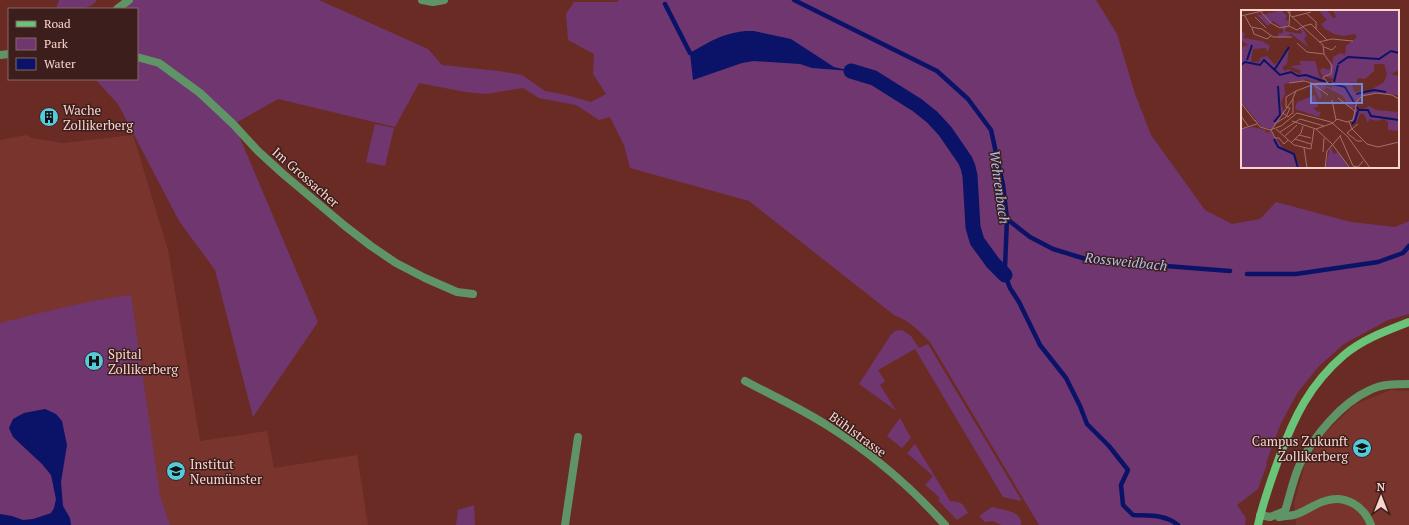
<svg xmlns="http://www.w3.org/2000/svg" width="1409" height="525" viewBox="0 0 1409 525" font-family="'PT Serif',serif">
	<rect width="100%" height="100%" fill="#6a2b25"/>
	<path fill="#79342e" d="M26,135L32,138L63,143L133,135L168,250L200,441L267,431L274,468L357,455L368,525H0V140Z
		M1391,390L1409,391V525H1296L1294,503L1305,464L1326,432L1355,404Z"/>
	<path fill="#703670" d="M59,0H97C89,12 69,9 56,9Z
		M129,0H319L428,49L442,65L499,71L522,75L545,91L566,95L591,102L606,94L593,74L594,54L568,40L566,14L574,2H618V0H1096L1117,34L1135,94L1151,135L1205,210L1232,224L1260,219L1276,202L1351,222L1395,227L1409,221V314L1388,320L1344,344L1318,367L1298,392L1281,423L1266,463L1267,464L1258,489L1237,505L1246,518L1245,525H1039L930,342C918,330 910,321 894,315L749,201L630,168L624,145L610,117L599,120L576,105L539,98L523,88L486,94L465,92L419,83L395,127L278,99L234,124L318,322L253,417L215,270L179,221L118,104L95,79H137V9H117Z
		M375,124L394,128L385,166L366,162Z
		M131,295L160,496L170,525H0V323C43,312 87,301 131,295Z
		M902,330L911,336L919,348L928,344L1022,501L1003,497L915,349L878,370L885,381L880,385L895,409V410L859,384L890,336L895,331Z
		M900,418L911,438L902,448L887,436Z
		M915,444L950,501C961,502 963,503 968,513L957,520L938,500L940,498L925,485L933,476L907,453Z
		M474,505L475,525H456L458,510Z
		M992,507C1003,510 1023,511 1021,525H1001L993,521L985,522L979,516Z"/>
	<path fill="#0a1368" d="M746,31H754L791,39L834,67L851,71L812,68L800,64L754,61L742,63L693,80L690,53C711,41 721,34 746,31Z
		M45,409L56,414L62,421L67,445L61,482L63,506L70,518L71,525H0V514L12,516L23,520L33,519L51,513L54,508L56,499L51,475L42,464L13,437L9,428L13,419L24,413Z"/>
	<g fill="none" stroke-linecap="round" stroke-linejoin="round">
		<path stroke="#0a1368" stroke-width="4.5" d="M794,0L937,71L968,99L991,130L1003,185L1007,219L1005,267V275L1010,288L1019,302L1040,345L1066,378L1080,406L1087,424L1109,446L1128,470L1121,485L1123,505L1133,515C1149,516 1165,514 1178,525
			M665,4L690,53
			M1007,219L1030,237L1053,249L1089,260L1230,271
			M1247,274H1296L1378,262L1403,253L1409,246"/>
		<path stroke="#0a1368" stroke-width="15" d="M851,71L874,78L917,105L932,117L945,131L965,160L968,167L970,176L973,227L977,241L993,263L1005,275"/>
		<path stroke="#5f9566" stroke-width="8" d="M137,57L159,63L200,93L233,124L258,151L282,173L345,226L371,246L396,263L425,278L457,292L473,294
			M745,381C773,396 802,409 828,426C871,453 911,487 945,525
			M1260,515L1270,517L1285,511C1290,496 1293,479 1300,464C1314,436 1341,403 1370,390C1382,384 1396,384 1409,384
			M1279,517C1283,516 1289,516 1294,515C1305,512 1314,504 1325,501C1345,494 1364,506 1371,525
			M565,525L578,437"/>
		<path stroke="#5f9566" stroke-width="8" d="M422,0L433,2L444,0
			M117,9L129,0
			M0,55L9,54"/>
		<path stroke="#69c378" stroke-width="8" d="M1258,525C1263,502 1271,480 1279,458C1294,417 1310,384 1344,355C1363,339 1386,331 1409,322"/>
	</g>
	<defs>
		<g id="building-disc" transform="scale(1)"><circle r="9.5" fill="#53cbdb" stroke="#3c1f1c"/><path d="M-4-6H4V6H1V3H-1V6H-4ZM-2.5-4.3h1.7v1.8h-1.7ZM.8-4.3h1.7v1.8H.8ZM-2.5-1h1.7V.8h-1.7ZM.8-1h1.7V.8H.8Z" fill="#111"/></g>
		<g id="hospital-disc" transform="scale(1)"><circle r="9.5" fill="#53cbdb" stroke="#3c1f1c"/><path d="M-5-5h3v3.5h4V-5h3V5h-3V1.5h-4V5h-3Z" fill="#111"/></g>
		<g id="school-disc" transform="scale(1)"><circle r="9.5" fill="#53cbdb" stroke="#3c1f1c"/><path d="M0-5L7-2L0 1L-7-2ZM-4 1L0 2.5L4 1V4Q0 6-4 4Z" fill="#111"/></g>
		<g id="university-disc" transform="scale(1)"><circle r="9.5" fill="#53cbdb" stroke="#3c1f1c"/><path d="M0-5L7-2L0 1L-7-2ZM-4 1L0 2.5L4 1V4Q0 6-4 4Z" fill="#111"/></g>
	</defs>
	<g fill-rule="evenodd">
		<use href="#building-disc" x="49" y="117"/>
		<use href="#hospital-disc" x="94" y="361"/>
		<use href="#school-disc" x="1362" y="448"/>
		<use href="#university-disc" x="176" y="471"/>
	</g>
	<g text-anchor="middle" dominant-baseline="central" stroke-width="3" stroke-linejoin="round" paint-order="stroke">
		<g font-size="13" fill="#fbd4ce" stroke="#3c1f1c" text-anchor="start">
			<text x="63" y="110">Wache<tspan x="63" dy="15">Zollikerberg</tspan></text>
			<text x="108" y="354">Spital<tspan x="108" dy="15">Zollikerberg</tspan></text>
			<text x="1348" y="441" text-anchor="end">Campus Zukunft<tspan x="1348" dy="15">Zollikerberg</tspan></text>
			<text x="190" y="464">Institut<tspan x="190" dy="15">Neumünster</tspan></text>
		</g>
		<g font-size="13" fill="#fbd4ce" stroke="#3c1f1c">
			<text transform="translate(306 177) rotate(41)">Im Grossacher</text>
			<text transform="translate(858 434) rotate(36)">Bühlstrasse</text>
		</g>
		<g font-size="14" font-style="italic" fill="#acbfed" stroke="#3c1f1c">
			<text transform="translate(1000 187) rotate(82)">Wehrenbach</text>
			<text transform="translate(1126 261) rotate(6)">Rossweidbach</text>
		</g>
	</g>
	<g transform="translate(1241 10)">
		<rect width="158" height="158" fill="#6a2b25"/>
		<path d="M40,0L46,6L44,10L48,11L44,21L60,24L61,22L58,18L61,17L66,26L63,28L67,37L49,23L48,26L36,28L38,23H42V18L32,11L27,16L15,4L21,5ZM77,0H86L92,8L95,7L92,0H158V60L150,64L157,66L158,85L133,83L120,86L114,98H109L102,90L106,93L103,87L101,88L102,86L85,77L84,80L78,79L81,86L79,89L72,76L78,73L91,78L92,73H89L93,69L81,65L79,61L81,58L89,60V50L92,54V47L100,43L104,45L105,36L116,27L114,24L103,26L93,24L84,19L80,14L86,10ZM133,54H143L146,64L143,72L128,81L113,82L110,71L115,75L117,68L124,69L133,61ZM0,21L4,24L2,28L21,31L29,36L26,43L25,38L12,39L10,52H18L19,48L26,46L34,55L48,37L46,54L41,57L44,61L47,59L59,64L60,61L49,56L60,55L58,51H74L79,68L82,67L85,71L77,70L75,73L64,69L63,71L43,74L44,84L40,93L43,102L31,119L21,117L0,92V37L7,35L0,30ZM74,85L77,97L72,98L77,102L80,101L78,107L54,99L56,92ZM128,96L135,100L158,102L156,104L157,107H152H158V121L147,120V112L143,109L135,111L128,109L127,113L123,104H119L116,112L110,114L115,97L121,100ZM12,117L24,120L25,123L30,121L42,138L53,143L59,158H0V119ZM89,137L93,144L97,142L108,158H84Z" fill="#703670" fill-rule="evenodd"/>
		<path fill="none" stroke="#0a1368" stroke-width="2" d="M6,50L11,35M97,54L107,47L138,49L150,41L158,43M0,55L4,52L19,55L23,50L39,65L50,62L57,66L65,65L85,72M34,59L48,37M93,72L97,55M88,73L104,77L114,94M115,84L133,80L145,82M116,97L118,100H127L130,106L158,110M33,112L39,105L37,76M111,114L114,111L117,101M33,129L37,137L53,144L57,158"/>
		<path fill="none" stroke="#a46f69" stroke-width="1" d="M46,0L49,5L82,35L83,44M20,2L30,13L39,18L48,16L56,20L63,16M66,4L75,12V19M0,6L25,0M4,6L10,17L21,19L32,27H51M14,7L25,18M51,7L70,2M48,16L49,0M63,16L70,14L86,30M11,18L13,24L26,29L30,26M78,32L91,29L112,31M56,33L66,42L83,44M83,37L91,40L95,36M48,73L63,71L75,74M73,75L87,85M97,88L115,102M91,90L95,110M0,93L14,111M45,97V87L55,81M42,103L47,107L51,103M52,104V88L55,81L76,73H87L82,67L90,64L91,56L83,44M0,106L8,117M14,110L19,117L29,120L40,116L56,103L90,112L107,127L129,158M51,111L75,119L92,113M108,112L111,119L126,134L137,137L158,132M92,113L96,109L106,112L112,110L116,91L121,86L136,83L151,85L158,89M33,114L45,107L49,98L45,97M117,114L106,123L116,131H121M0,119L16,114M31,119L52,89M35,119L53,135L70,139L73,119M75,119L91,134L109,158M30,120L34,128H38L43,134L47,130M39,122L59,109L83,116M58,125L70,128M99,126L112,156L117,157L122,151M43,127L56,115M54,129L70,134M50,133L60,123L62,116M63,138L66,158M82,142L83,128M84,158L86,141L100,125"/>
		<path fill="#7684d4" fill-opacity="0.15" stroke="#7684d4" stroke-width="2" d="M70,74H121V93H70Z"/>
		<rect width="158" height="158" fill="none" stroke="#fbd4ce" stroke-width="2"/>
	</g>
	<rect x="8" y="8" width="130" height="72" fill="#3c1f1c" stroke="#886763"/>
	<rect x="16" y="21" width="20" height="6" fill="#69c378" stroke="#886763"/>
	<text x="44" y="28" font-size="12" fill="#fbd4ce">Road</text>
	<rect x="16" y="38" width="20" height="12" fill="#703670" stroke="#886763"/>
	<text x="44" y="48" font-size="12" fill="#fbd4ce">Park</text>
	<rect x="16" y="58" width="20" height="12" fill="#0a1368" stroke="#886763"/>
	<text x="44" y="68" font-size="12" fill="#fbd4ce">Water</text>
	<g transform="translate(1381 497)" stroke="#3c1f1c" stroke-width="3" paint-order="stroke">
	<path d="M0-3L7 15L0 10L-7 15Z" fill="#fbd4ce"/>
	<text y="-6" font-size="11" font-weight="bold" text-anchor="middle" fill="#fbd4ce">N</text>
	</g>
</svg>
